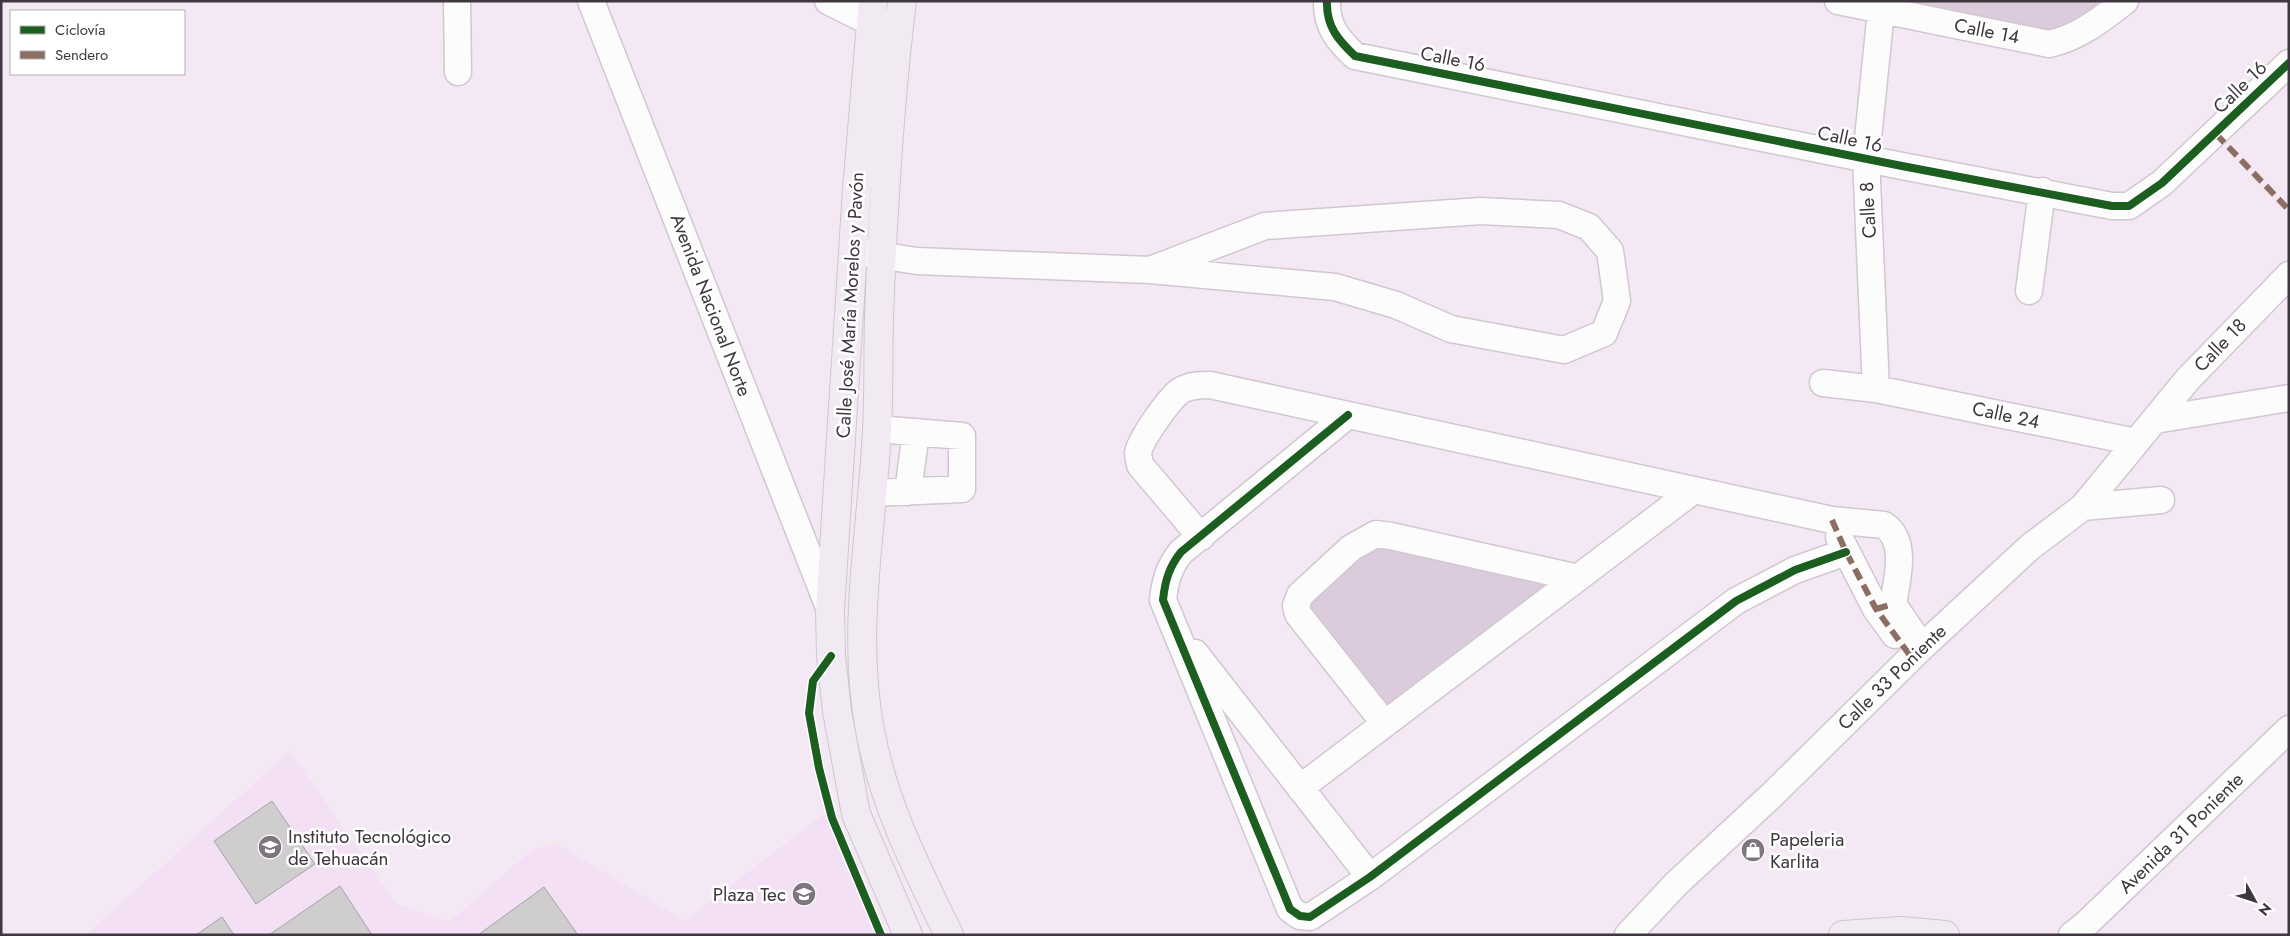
<svg xmlns="http://www.w3.org/2000/svg" width="2290" height="936" viewBox="0 0 2290 936" font-family="Jost,sans-serif">
	<rect width="100%" height="100%" fill="#f4e8f4"/>
	<path fill="#f3e0f5" d="M290,751L395,903L449,922L532,850L555,843L685,921L825,813L885,935H86Z"/>
	<path fill="#dccbdc" d="M1895,1H2100L2063,37Z
		M1380,539L1559,580L1385,716L1303,605Z"/>
	<path fill="#d0cdce" stroke="#a6a3a5" d="M272,801L315,864L256,904L214,841Z
		M340,886L372,935H269Z
		M544,887L578,935H478Z
		M222,917L234,935H196Z"/>
	<g fill="none" stroke-linecap="round" stroke-linejoin="round">
		<g stroke="#d0c7d0" stroke-width="29">
			<path id="minor" d="M457,1L458,72
				M591,1L830,610
				M828,1L870,22L892,25
				M1327,1C1326,26 1338,40 1355,56L1902,166L2112,206H2129L2162,183L2289,63
				M1838,1L2049,44C2078,38 2102,19 2125,1
				M859,252L917,261L1150,270L1335,287L1396,305L1451,329L1564,350L1604,333L1617,301L1610,251L1589,227L1559,215L1481,211L1265,226L1150,270
				M2029,291L2042,191
				M1823,383L1876,389L2136,442
				M1876,389L1866,158L1882,1
				M1348,415L1181,552C1169,567 1165,581 1163,600L1290,909L1300,916L1310,917L1370,877L1736,601L1795,570L1846,552
				M2155,420L2289,398
				M908,492L916,432
				M873,493L962,489V436L877,429
				M2083,507L2161,500
				M1201,537L1140,465C1140,462 1138,457 1138,453C1140,440 1169,399 1180,391C1189,385 1200,385 1210,385L1832,520L1884,525C1908,541 1897,580 1893,604L1922,647
				M1839,537L1876,609L1895,635
				M1195,653L1370,877
				M1385,724L1298,614L1296,606L1300,595L1351,548L1376,534L1391,536L1578,578
				M1300,788L1694,490
				M1628,935L1676,884L1773,794L1922,647L2030,547L2083,507L2188,379L2289,275
				M2072,935L2085,925L2289,729"/>
		</g>
		<g stroke="#cdc7cd" stroke-width="30">
			<path id="major" d="M873,1L857,189L830,610L831,656L837,711L856,814L908,935
				M902,1C889,105 883,211 879,316C878,354 879,392 877,430C872,530 851,631 870,730C883,803 917,869 949,935
				M1843,935L1901,931L1945,935"/>
		</g>
		<use href="#minor" stroke="#fdfcfd" stroke-width="26"/>
		<use href="#major" stroke="#f1eaf2" stroke-width="28"/>
		<path stroke="#8d6e63" stroke-width="6" stroke-dasharray="12 6" stroke-linecap="butt" d="M2216,134L2289,210
			M1832,520L1846,552L1876,609L1911,657
			M1876,609L1893,604"/>
		<g stroke="#fff" stroke-width="11">
			<path id="cycleway" d="M1327,1C1326,26 1338,40 1355,56L1902,166L2112,206H2129L2162,183L2289,63
				M1348,415L1181,552C1169,567 1165,581 1163,600L1290,909L1300,916L1310,917L1370,877L1736,601L1795,570L1846,552
				M831,656L813,681L809,713L819,768L832,818L881,935"/>
		</g>
		<use href="#cycleway" stroke="#1b5e20" stroke-width="8"/>
	</g>
	<defs>
		<g id="university-disc" transform="scale(1.25)"><circle r="9.5" fill="#7e757e" stroke="#fff"/><path d="M0-5L7-2L0 1L-7-2ZM-4 1L0 2.5L4 1V4Q0 6-4 4Z" fill="#fff"/></g>
		<g id="shop-disc" transform="scale(1.25)"><circle r="9.5" fill="#7e757e" stroke="#fff"/><path d="M-5-2.5h2.3a2.7 3.5 0 0 1 5.4 0H5L5.5 6h-11ZM-1.5-2.5h3a1.5 2.3 0 0 0-3 0Z" fill="#fff"/></g>
		<g id="school-disc" transform="scale(1.25)"><circle r="9.5" fill="#7e757e" stroke="#fff"/><path d="M0-5L7-2L0 1L-7-2ZM-4 1L0 2.5L4 1V4Q0 6-4 4Z" fill="#fff"/></g>
	</defs>
	<g fill-rule="evenodd">
		<use href="#university-disc" x="270" y="847"/>
		<use href="#shop-disc" x="1753" y="850"/>
		<use href="#school-disc" x="804" y="894"/>
	</g>
	<g text-anchor="middle" dominant-baseline="central" stroke-width="5" stroke-linejoin="round" paint-order="stroke">
		<g font-size="19" fill="#3f373f" stroke="#fff">
			<text transform="translate(1987 31) rotate(11)">Calle 14</text>
			<text transform="translate(1453 59) rotate(11)">Calle 16</text>
			<text transform="translate(2240 87) rotate(-44)">Calle 16</text>
			<text transform="translate(1850 139) rotate(12)">Calle 16</text>
			<text transform="translate(1868 210) rotate(-93)">Calle 8</text>
			<text transform="translate(711 305) rotate(69)">Avenida Nacional Norte</text>
			<text transform="translate(850 305) rotate(-87)">Calle José María Morelos y Pavón</text>
			<text transform="translate(2220 345) rotate(-46)">Calle 18</text>
			<text transform="translate(2006 415) rotate(12)">Calle 24</text>
			<text transform="translate(1892 677) rotate(-44)">Calle 33 Poniente</text>
			<text transform="translate(2181 833) rotate(-44)">Avenida 31 Poniente</text>
		</g>
		<g font-size="19" fill="#3f373f" stroke="#fff" text-anchor="start">
			<text x="288" y="836">Instituto Tecnológico<tspan x="288" dy="22">de Tehuacán</tspan></text>
			<text x="1770" y="839">Papeleria<tspan x="1770" dy="22">Karlita</tspan></text>
			<text x="786" y="894" text-anchor="end">Plaza Tec</text>
		</g>
	</g>
	<rect width="2290" height="936" fill="none" stroke="#3f373f" stroke-width="5"/>
	<rect x="10" y="10" width="175" height="65" fill="#ffffff" stroke="#b2afb2"/>
	<rect x="20" y="26" width="25" height="8" fill="#1b5e20" stroke="#b2afb2"/>
	<text x="55" y="35" font-size="15" fill="#3f373f">Ciclovía</text>
	<rect x="20" y="51" width="25" height="8" fill="#8d6e63" stroke="#b2afb2"/>
	<text x="55" y="60" font-size="15" fill="#3f373f">Sendero</text>
	<g transform="translate(2255 901) rotate(130)" stroke="#ffffff" stroke-width="4" paint-order="stroke">
	<path d="M0-4L9 19L0 12L-9 19Z" fill="#3f373f"/>
	<text y="-8" font-size="14" font-weight="bold" text-anchor="middle" fill="#3f373f">N</text>
	</g>
</svg>
